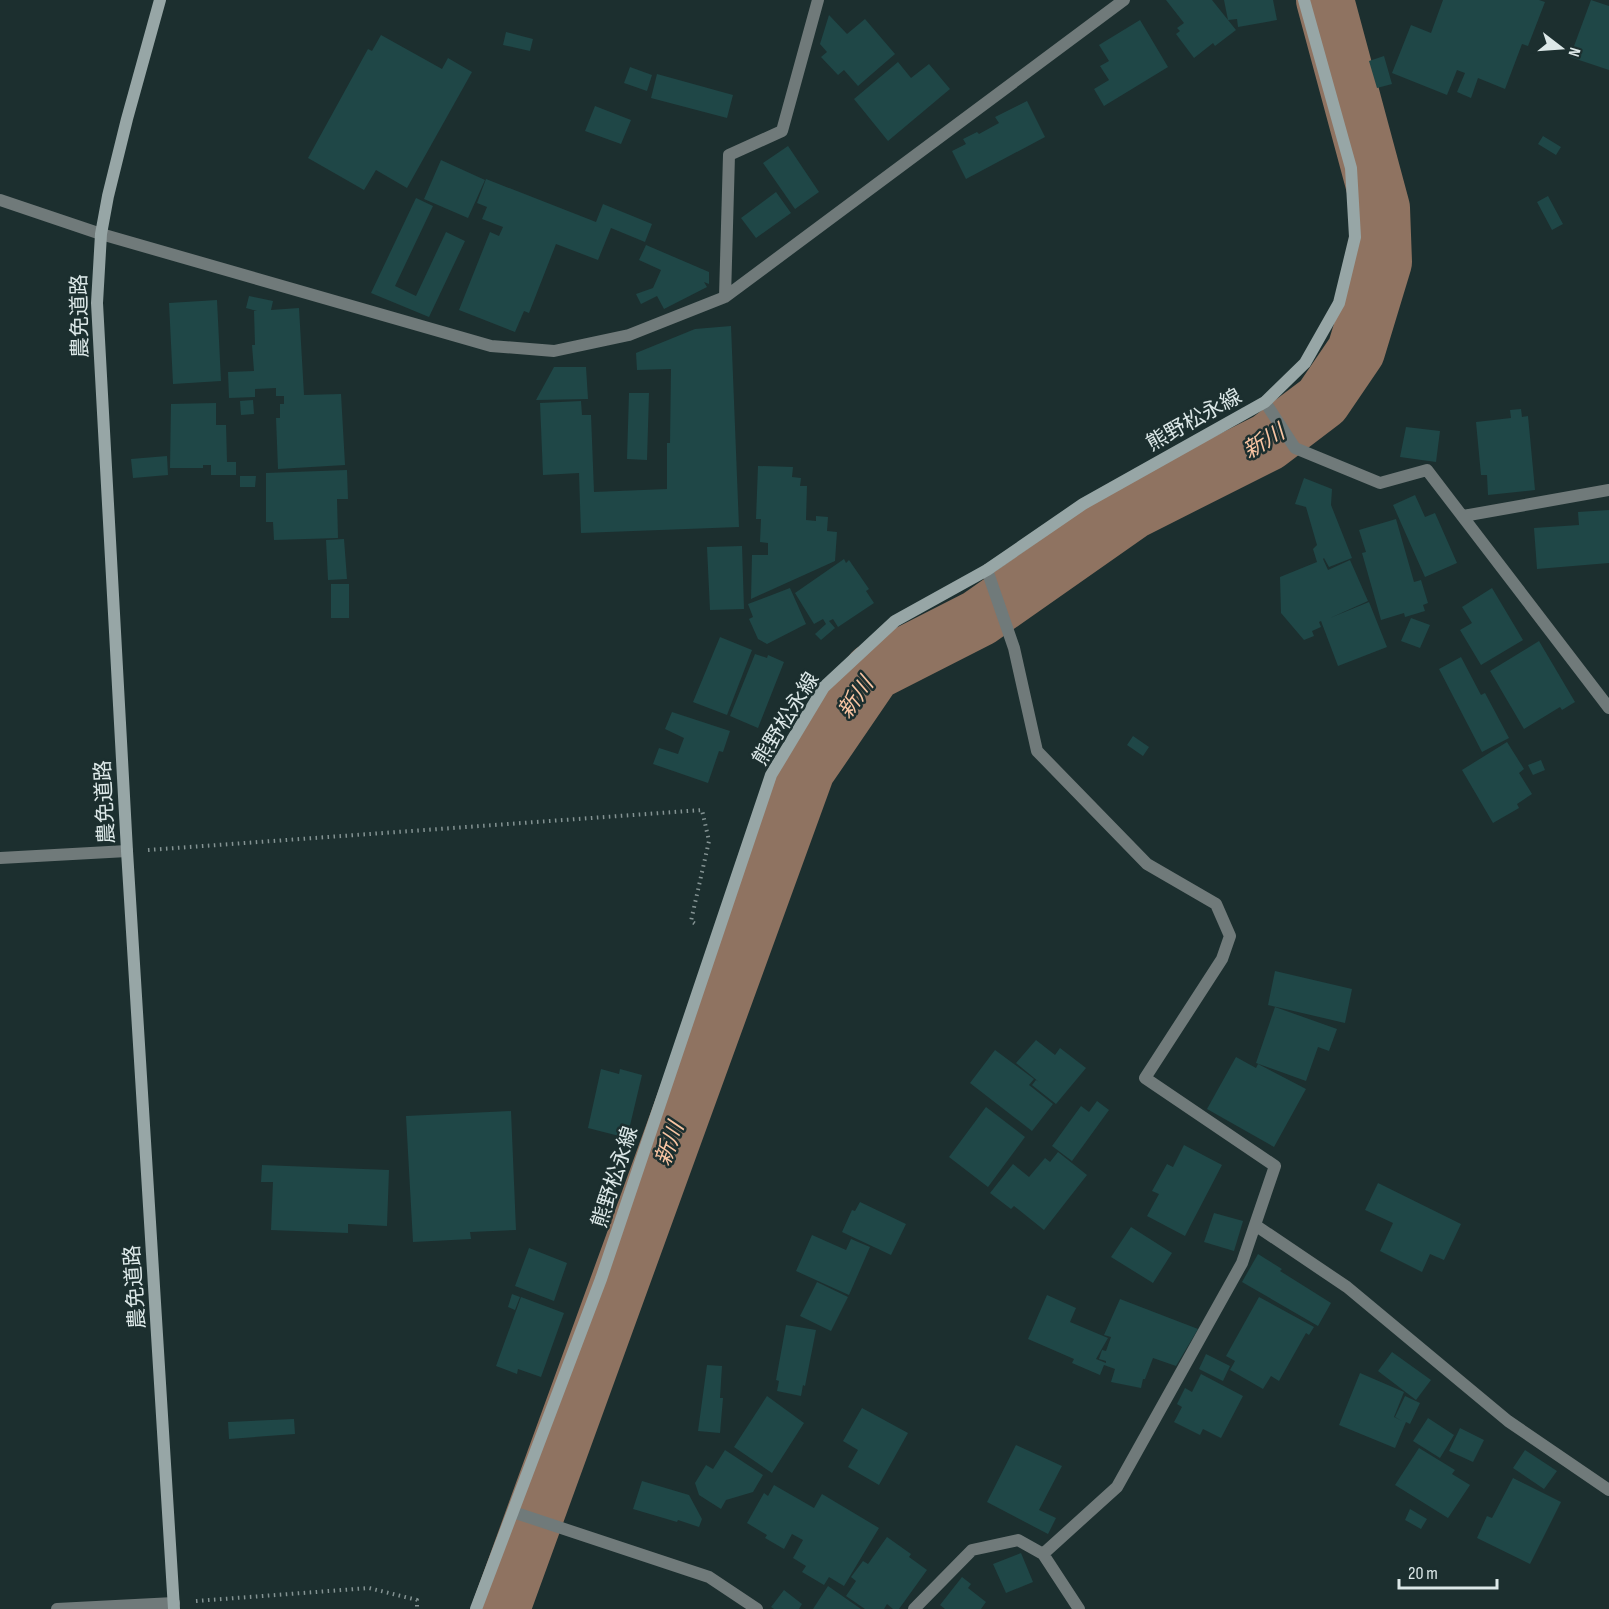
<svg xmlns="http://www.w3.org/2000/svg" width="1609" height="1609" viewBox="0 0 1609 1609" font-family="'Sofia Sans Condensed','Noto Sans JP',sans-serif">
	<rect width="100%" height="100%" fill="#1c2f2f"/>
	<g fill="none" stroke-linecap="round" stroke-linejoin="round">
		<path stroke="#8f7361" stroke-width="58" d="M501,1609L806,770L873,672L979,618L1133,510L1268,442L1322,401L1356,351L1383,262L1381,208L1325,0"/>
	</g>
	<path fill="#1f4747" d="M1166,0H1212L1236,30L1215,46L1213,43L1194,58L1176,34L1180,31L1177,28L1184,23Z
		M1224,0H1273L1277,20L1238,27L1237,19L1228,20Z
		M1443,0H1539L1545,2L1528,46L1522,44L1505,89L1478,78L1471,98L1457,92L1465,73L1457,70L1447,95L1392,73L1411,25L1431,33Z
		M1591,0L1609,6V70L1570,57Z
		M829,15L847,34L865,19L895,54L858,86L844,70L838,75L821,57L827,52L820,44Z
		M1140,20L1168,67L1104,106L1094,89L1109,80L1100,66L1109,61L1099,45Z
		M506,32L533,39L530,51L503,45Z
		M381,35L442,69L448,58L472,72L407,188L376,170L364,190L308,158L368,49L372,51Z
		M1384,56L1392,84L1377,88L1369,61Z
		M898,62L911,78L929,64L950,89L888,141L854,99Z
		M630,67L652,75L647,91L624,83Z
		M657,74L733,95L727,118L651,98Z
		M1027,101L1045,137L966,179L952,151L966,144L963,139L977,132L979,134L999,123L995,117Z
		M595,106L631,120L621,144L585,131Z
		M1543,136L1561,147L1556,155L1538,144Z
		M788,146L819,192L795,209L763,163Z
		M441,160L485,180L468,218L424,199Z
		M486,179L596,222L603,204L652,224L645,242L611,228L598,260L556,244L529,313L524,311L515,332L459,310L490,232L499,236L503,227L482,219L487,207L477,203Z
		M776,192L791,213L756,238L741,218Z
		M1548,196L1563,224L1552,230L1537,202Z
		M416,198L433,206L395,286L416,296L446,232L465,241L429,317L371,293Z
		M646,245L709,272V284L704,282L707,287L664,309L657,296L641,304L636,294L653,288L661,270L639,260Z
		M249,296L273,301L271,310L299,308L304,395L341,394L345,465L278,469L276,418H280V404H284V396H276V388L255,389V397L229,398L228,372L254,371L252,345H255L254,311H257L246,308Z
		M217,300L221,381L173,384L169,303Z
		M731,326L739,527L581,533L579,473L543,475L540,403L581,401L582,415H591L594,492L667,489V443H670L671,369L637,370L636,353L695,329Z
		M554,367H586L588,399L536,400Z
		M629,393H649L647,460L627,459Z
		M253,400L254,414L241,415L240,401Z
		M216,403V425H226L227,462H236V475H211V465H203V468H170L171,404Z
		M1521,409L1522,417L1528,416L1535,490L1488,495L1487,475H1481L1476,422L1511,418L1510,410Z
		M1406,427L1440,431L1436,462L1400,457Z
		M167,456L168,475L133,478L131,459Z
		M758,466L793,467L792,477L801,478L800,486H807L806,520L816,521V516L828,517L827,531L837,532L835,561L751,599L752,555H768V543L760,542L761,519H756Z
		M347,470L348,499H337L338,538L274,540L273,522H266V473Z
		M240,476H256L255,487H240Z
		M1304,478L1332,489L1331,505L1352,558L1329,567L1324,558L1323,559L1328,570L1350,560L1368,601L1330,618L1369,602L1387,647L1338,666L1321,621L1319,622L1321,627L1312,631L1314,636L1304,640L1281,613L1280,577L1317,562L1313,549L1317,545L1306,507L1295,504Z
		M1415,495L1425,517L1435,513L1457,563L1425,577L1393,505Z
		M1609,510V563L1537,569L1534,528L1579,525L1578,512Z
		M1396,519L1414,582L1421,580L1428,603L1423,605L1425,611L1405,617L1404,613L1381,620L1362,553L1366,552L1359,530Z
		M344,539L347,579L328,580L326,540Z
		M742,546L744,609L710,610L707,547Z
		M844,559L846,563L849,560L869,589L866,591L874,603L838,627L833,619L829,621L835,628L821,640L815,634L826,624L823,619L814,624L795,593Z
		M331,584H349V618H331Z
		M790,588L806,624L767,644L758,639L749,619L753,617L748,604Z
		M1492,588L1523,640L1481,665L1460,630L1472,623L1462,607Z
		M1411,618L1430,625L1420,648L1401,641Z
		M720,637L752,650L727,715L693,702Z
		M1539,641L1575,702L1562,710L1560,707L1524,729L1490,671Z
		M755,654L767,658L768,655L784,662L758,728L730,716Z
		M1461,657L1481,695L1485,693L1509,738L1482,752L1439,669Z
		M672,712L730,731L723,752L719,751L708,783L653,764L659,748L678,754L684,738L665,729Z
		M1133,736L1149,747L1143,756L1127,745Z
		M1507,742L1524,769L1519,773L1532,794L1517,804L1519,808L1493,823L1462,770Z
		M1541,760L1545,770L1533,775L1528,765Z
		M1275,971L1352,989L1345,1023L1268,1005Z
		M1275,1007L1337,1029L1329,1051L1318,1047L1306,1081L1256,1063Z
		M1036,1040L1055,1055L1060,1048L1086,1068L1056,1104L1032,1085L1036,1080L1039,1082L1016,1063Z
		M995,1050L1034,1079L1029,1085L1053,1104L1032,1131L970,1083Z
		M1236,1057L1256,1068L1258,1064L1306,1089L1274,1147L1207,1109Z
		M601,1069L619,1074L620,1069L642,1075L627,1138L588,1128Z
		M1097,1101L1109,1110L1072,1161L1052,1146L1081,1106L1089,1112Z
		M986,1107L1025,1137L988,1187L949,1157Z
		M511,1111L516,1230L470,1232L471,1239L413,1242L406,1116Z
		M1184,1145L1222,1165L1185,1236L1147,1216L1159,1194L1152,1191L1167,1164L1173,1167Z
		M1058,1152L1087,1175L1044,1230L1014,1206L1011,1209L990,1193L1013,1164L1029,1177L1045,1158L1050,1162Z
		M262,1165L389,1170L387,1226L348,1224V1233L271,1230L273,1182H261Z
		M1378,1183L1461,1224L1444,1260L1430,1254L1422,1272L1380,1251L1393,1223L1365,1210Z
		M860,1202L906,1224L891,1255L842,1232L852,1210L855,1211Z
		M1214,1213L1243,1221L1234,1251L1204,1242Z
		M1131,1227L1172,1253L1153,1283L1111,1257Z
		M812,1235L846,1250L851,1239L870,1247L849,1295L796,1271Z
		M529,1248L567,1263L554,1301L515,1286Z
		M1258,1254L1282,1269L1280,1271L1331,1303L1318,1326L1242,1282Z
		M817,1282L848,1297L831,1331L800,1316Z
		M512,1294L520,1297L515,1310L508,1307Z
		M1047,1295L1076,1308L1070,1322L1108,1338L1096,1359L1106,1363V1361L1099,1359L1102,1350L1106,1351L1111,1337L1104,1335L1120,1299L1198,1329L1176,1366L1153,1358L1145,1379H1143L1141,1388L1111,1382L1115,1369L1104,1365L1100,1375L1072,1363L1074,1359L1028,1339Z
		M521,1297L564,1313L541,1377L518,1369L517,1374L496,1366Z
		M1259,1297L1314,1327L1309,1335L1306,1333L1279,1381L1271,1376L1263,1389L1230,1370L1235,1361L1226,1356Z
		M786,1325L816,1330L805,1386L803,1385L801,1396L777,1391L779,1381L776,1380Z
		M1392,1352L1431,1380L1416,1400L1378,1371Z
		M1206,1354L1230,1366L1223,1381L1199,1369Z
		M707,1365L722,1366L720,1398H723L720,1433L698,1431Z
		M1360,1373L1404,1392L1394,1417L1402,1421L1395,1417L1405,1396L1420,1403L1410,1424L1406,1422L1395,1448L1339,1425Z
		M1201,1374L1243,1396L1221,1438L1203,1429L1200,1435L1174,1422L1182,1407L1177,1404L1185,1388L1192,1392Z
		M767,1396L804,1423L772,1473L734,1447Z
		M862,1408L908,1433L879,1485L848,1467L858,1450L843,1441Z
		M1428,1418L1454,1435L1440,1458L1413,1441Z
		M294,1419L295,1434L229,1439L228,1422Z
		M1460,1428L1484,1440L1473,1462L1449,1451Z
		M1016,1445L1062,1466L1039,1510L1056,1518L1048,1534L987,1502Z
		M1419,1448L1455,1470L1452,1474L1470,1485L1448,1518L1395,1485Z
		M725,1450L763,1475L753,1492L726,1500L721,1509L699,1495L695,1483L706,1465L713,1469Z
		M1525,1450L1557,1471L1544,1489L1513,1468Z
		M1513,1478L1561,1502L1530,1564L1477,1538L1487,1516L1492,1518Z
		M642,1481L689,1495L702,1519L699,1527L678,1520L677,1522L633,1509Z
		M774,1485L814,1508L822,1494L879,1528L844,1586L829,1577L824,1585L802,1572L806,1566L793,1558L803,1540L792,1534L784,1549L765,1538L767,1535L747,1523L764,1493L768,1496Z
		M1410,1509L1427,1519L1421,1529L1405,1520Z
		M887,1537L911,1554L909,1557L927,1570L899,1609H893L887,1604L884,1609H865L846,1596L856,1581L851,1577L863,1561L868,1564Z
		M1021,1553L1033,1582L1006,1593L993,1564Z
		M962,1577L971,1584L968,1588L986,1602L981,1609H945L940,1605Z
		M828,1586L861,1609H813Z
		M784,1590L802,1604L799,1609H774L771,1607Z"/>
	<g fill="none" stroke-linecap="round" stroke-linejoin="round">
		<path stroke="#849393" stroke-width="4" stroke-dasharray="1.5 4.5" stroke-linecap="butt" d="M148,850L702,810L709,841L691,921L697,925
			M196,1601L369,1588L417,1600V1609"/>
		<path stroke="#707a7a" stroke-width="12" d="M0,200L101,234L491,346L554,351L629,335L725,297L1124,0
			M725,297L729,155L782,131L818,0
			M1265,402L1295,448L1380,483L1427,470L1609,708
			M1463,516L1609,490
			M987,570L1014,648L1037,751L1147,864L1216,904L1230,936L1222,959L1145,1078L1275,1166L1242,1263L1117,1487L1043,1554L1079,1609
			M0,858L127,851
			M1255,1225L1347,1287L1508,1421L1609,1490
			M513,1512L709,1577L757,1609
			M57,1609L174,1603
			M914,1609L972,1550L1018,1540L1043,1554"/>
		<path stroke="#97a6a6" stroke-width="12" d="M160,0L127,119L108,196L101,234L97,303L127,851L174,1609
			M476,1609L601,1279L771,775L824,687L895,621L987,570L1083,504L1265,402L1305,363L1339,303L1355,237L1351,168L1304,0"/>
	</g>
	<g text-anchor="middle" dominant-baseline="central" stroke-width="5" stroke-linejoin="round" paint-order="stroke">
		<g font-size="21" fill="#dce8e8" stroke="#1c2f2f">
			<text transform="translate(80 316) rotate(-91)">農免道路</text>
			<text transform="translate(1194 420) rotate(-29)">熊野松永線</text>
			<text transform="translate(786 719) rotate(-58)">熊野松永線</text>
			<text transform="translate(105 802) rotate(-93)">農免道路</text>
			<text transform="translate(615 1177) rotate(-72)">熊野松永線</text>
			<text transform="translate(135 1287) rotate(-94)">農免道路</text>
		</g>
		<g font-size="22" font-style="italic" fill="#f9c5a3" stroke="#1c2f2f">
			<text transform="translate(1264 442) rotate(-31)">新川</text>
			<text transform="translate(856 698) rotate(-55)">新川</text>
			<text transform="translate(670 1144) rotate(-70)">新川</text>
		</g>
	</g>
	<g transform="translate(1561 48) rotate(107)" stroke="#1c2f2f" stroke-width="4.5" paint-order="stroke">
	<path d="M0-4.5L10 22L0 15L-10 22Z" fill="#dce8e8"/>
	<text y="-9" font-size="16" font-weight="bold" text-anchor="middle" fill="#dce8e8">N</text>
	</g>
	<path d="M1399 1579v9h98v-9" fill="none" stroke="#dce8e8" stroke-width="3"/>
	<text x="1408" y="1579" font-size="18" fill="#dce8e8" stroke="#1c2f2f" stroke-width="4.5" paint-order="stroke">20 m</text>
</svg>
